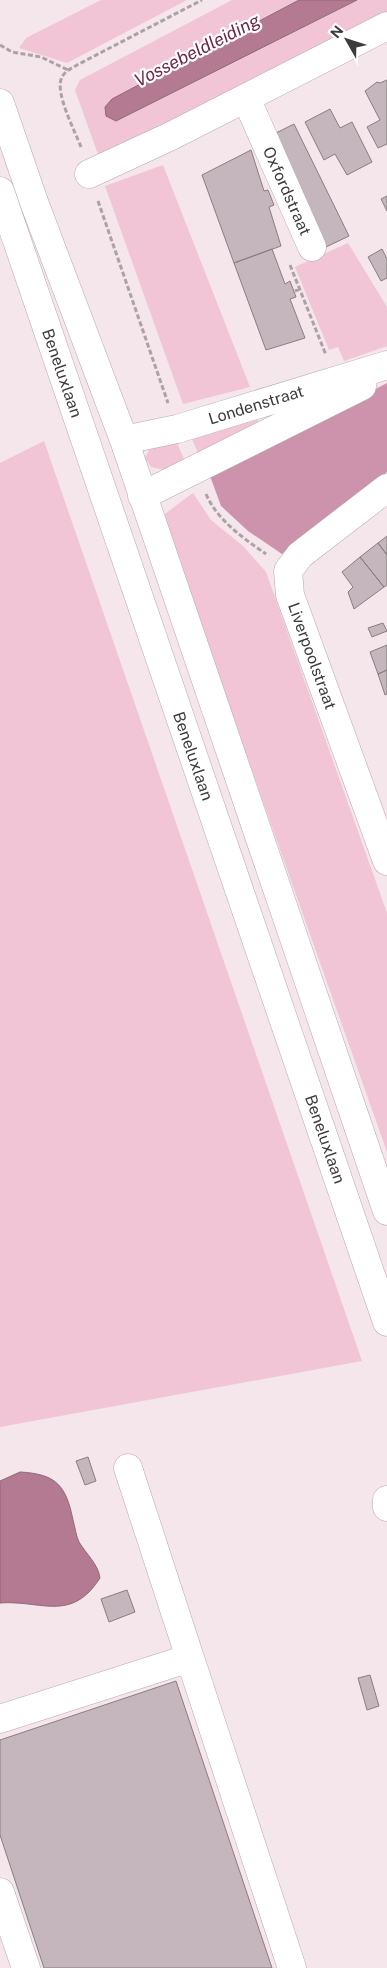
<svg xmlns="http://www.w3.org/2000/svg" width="387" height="1968" viewBox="0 0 387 1968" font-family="'Public Sans',sans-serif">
	<rect width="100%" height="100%" fill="#f4e6eb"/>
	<path fill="#f1c4d6" d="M101,0H187L67,63L19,48L26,38Z
		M232,0H299L112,99L106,116L116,121L357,0H387V13L100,160L75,90L80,80Z
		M163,165L250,387L183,404L105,186Z
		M348,243L387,307V346L344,361L338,347L329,350L295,267Z
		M257,420L260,423L200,458L192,439Z
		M176,440L186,464L164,470L151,467L145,458L149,450Z
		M44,441L362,1361L0,1427V463Z
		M193,493L211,520L243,546L266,572L387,913V1152L162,516Z"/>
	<path fill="#ce93ac" d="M387,383V472L282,554L248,531L221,506L210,476Z"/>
	<path fill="#b37a92" stroke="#906778" d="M299,0H357L116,121L106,116L105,107L112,99Z
		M20,1472C56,1474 66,1485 73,1520C75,1527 76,1536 79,1542C87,1555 98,1564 100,1578C71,1623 42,1600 0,1603V1481Z"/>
	<path fill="#c4b6bc" stroke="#897d81" d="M387,80V144L378,148L367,127L380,120L365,91L377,82L380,83Z
		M330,109L340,128L352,122L372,162L347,175L335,154L324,160L305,122Z
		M294,124L349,236L326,247L272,135Z
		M251,150L264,191L268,190L274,205L269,207L281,246L234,263L202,175Z
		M387,196V211L381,199Z
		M272,249L285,284L290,281L296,297L290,299L305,338L266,350L234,263Z
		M382,249L387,259V278L381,281L368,257Z
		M387,536V555L378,543Z
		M378,543L387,555V585L384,587L360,557Z
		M360,557L384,587L354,609L348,592L353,587L342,572Z
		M383,623L387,631L372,637L368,628Z
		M387,645V670L378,674L370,652Z
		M387,670V694L385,695L378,674Z
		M88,1457L96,1481L85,1485L76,1461Z
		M127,1590L135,1612L109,1622L101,1599Z
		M370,1675L379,1706L367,1710L358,1678Z
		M176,1681L272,1968H44L0,1835V1740Z"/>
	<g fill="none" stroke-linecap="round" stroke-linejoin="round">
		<g stroke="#b7a9af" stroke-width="29">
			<path id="minor" d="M246,98L312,247
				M0,103L34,202L124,440L387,1211
				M89,174L171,136L387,26
				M0,191L387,1322
				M124,440L177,429L387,365
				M387,488L300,555L288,571L290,595L387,861
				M142,496L362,386
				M387,1500V1507
				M190,1658L292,1968
				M0,1719L190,1658L128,1468
				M0,1892L26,1968"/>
		</g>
		<path stroke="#aca2a6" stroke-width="3" stroke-dasharray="5 2.5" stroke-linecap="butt" d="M0,45L12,52L41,57L68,70
			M81,147C75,131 54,92 62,77C65,71 72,68 77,65L202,0
			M98,201L168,403
			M290,265L326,355
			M295,291L300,289
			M206,494C217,520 243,538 266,554"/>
		<use href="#minor" stroke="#fff" stroke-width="28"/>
	</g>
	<g text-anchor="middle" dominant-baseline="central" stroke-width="4.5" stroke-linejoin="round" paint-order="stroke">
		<g font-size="16" fill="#3f3a3c" stroke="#fff">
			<text transform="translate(287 191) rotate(66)">Oxfordstraat</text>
			<text transform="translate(62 373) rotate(71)">Beneluxlaan</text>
			<text transform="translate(256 405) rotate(-17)">Londenstraat</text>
			<text transform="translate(312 656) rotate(70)">Liverpoolstraat</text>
			<text transform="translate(193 756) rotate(71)">Beneluxlaan</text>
			<text transform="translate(325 1139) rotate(71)">Beneluxlaan</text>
		</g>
		<g font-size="18" font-style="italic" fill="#6c2649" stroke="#fff">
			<text transform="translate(197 50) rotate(-27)">Vossebeldleiding</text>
		</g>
	</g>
	<g transform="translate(347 40) rotate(309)" stroke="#ffffff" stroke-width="4" paint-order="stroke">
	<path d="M0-4L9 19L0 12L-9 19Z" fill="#3f3a3c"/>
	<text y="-8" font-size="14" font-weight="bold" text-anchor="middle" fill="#3f3a3c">N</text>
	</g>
</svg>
